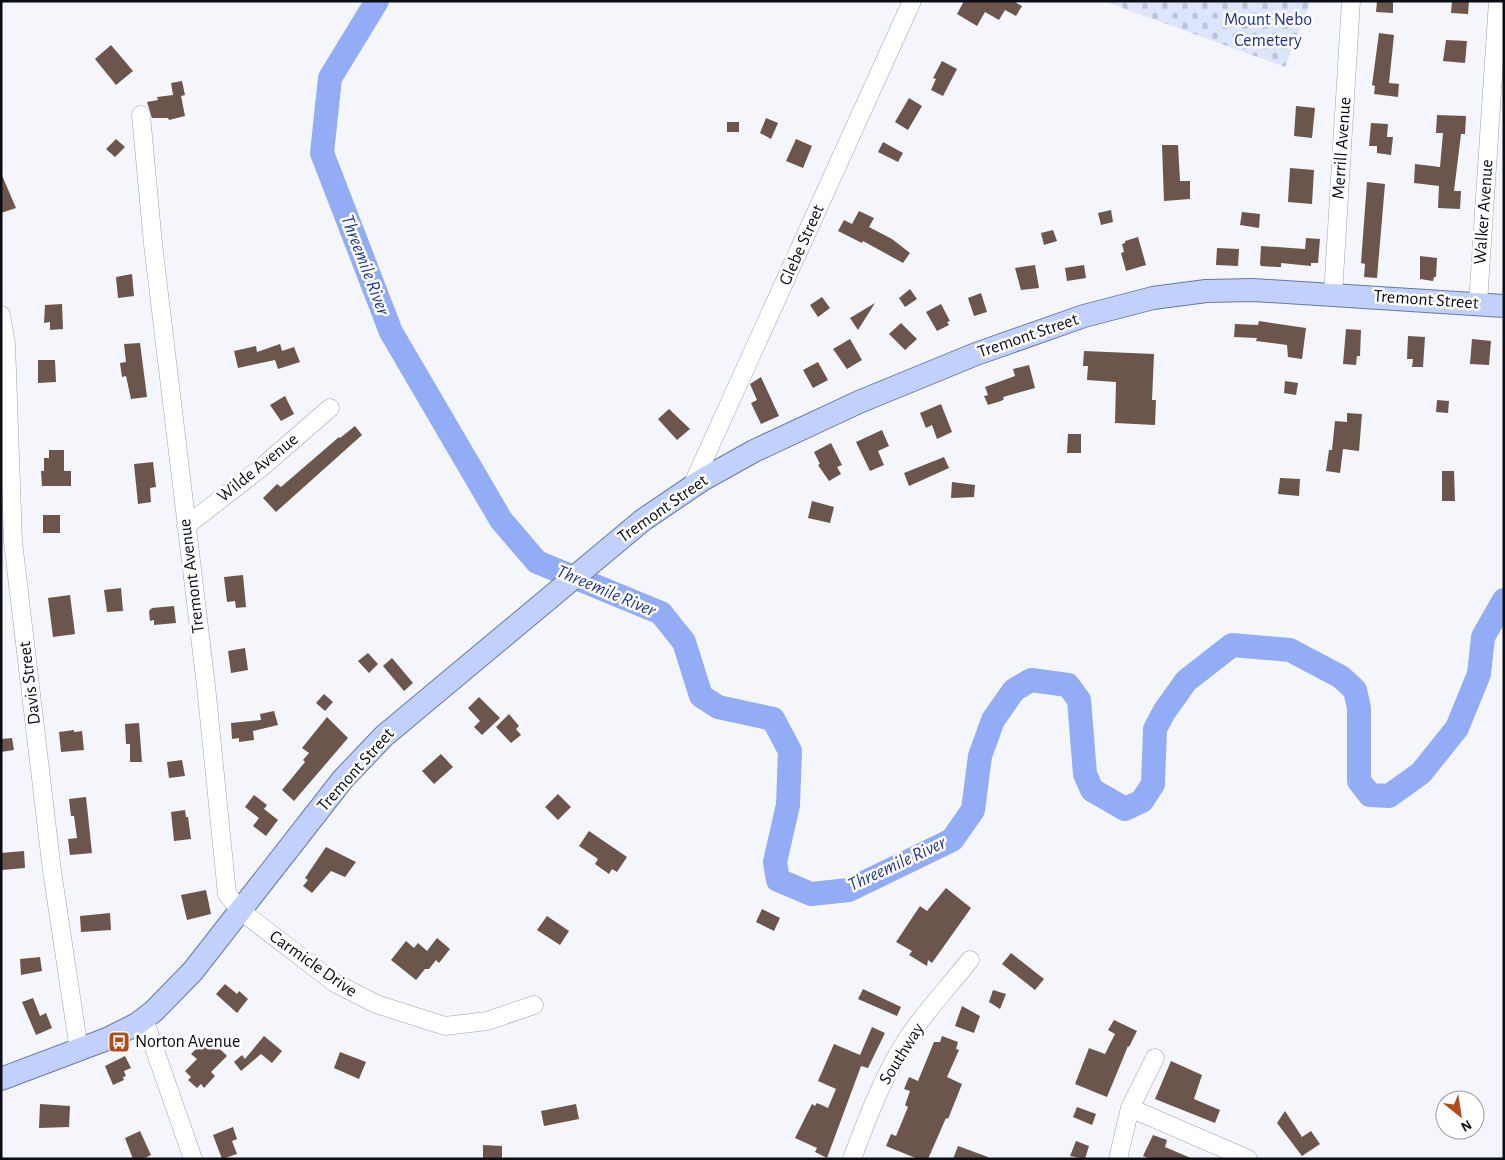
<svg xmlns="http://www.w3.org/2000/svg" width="1505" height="1160" viewBox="0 0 1505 1160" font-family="'Alegreya Sans',sans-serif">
	<defs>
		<pattern id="cemetery-stones" width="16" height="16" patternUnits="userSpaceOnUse" patternTransform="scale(1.25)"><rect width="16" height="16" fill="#dce5fb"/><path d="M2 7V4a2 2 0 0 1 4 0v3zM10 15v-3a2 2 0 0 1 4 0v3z" fill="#bbc3d6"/></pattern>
	</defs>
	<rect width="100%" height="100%" fill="#f4f6fb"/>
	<path fill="url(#cemetery-stones)" d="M1103,1H1311L1285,67Z"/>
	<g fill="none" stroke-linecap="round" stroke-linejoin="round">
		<path stroke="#92adf5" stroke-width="24" d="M377,1L330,78L322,153L391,332L501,520L537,562L661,613L684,642L701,696L718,707L773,719L790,751L788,805L775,862L778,880L811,894L849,890L952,840L973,810L980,756L993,720L1014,690L1031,680L1068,685L1079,700L1085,774L1092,790L1125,809L1142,801L1153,784L1155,729L1164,712L1186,681L1232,645L1290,650L1341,677L1355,690L1359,708V781L1370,795L1389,796L1421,773L1457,728L1479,674L1483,637L1504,600"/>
	</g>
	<path fill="#6c554c" d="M964,1H1013L1022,6L1016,16L1005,10L999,20L985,12L977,26L957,14Z
		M1377,1H1393V13L1376,12Z
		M1452,1H1469L1468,14L1451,13Z
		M1379,33L1394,35L1389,83L1399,84L1398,97L1374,94L1375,86L1372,85Z
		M1446,40L1467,41L1465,63L1443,61Z
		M111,45L133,71L116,85L95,59Z
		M942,61L957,69L943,96L931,90L936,79L933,78Z
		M182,81L185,95L181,96L185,116L169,120L168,118H152L147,102L158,100L157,97L173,95L171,83Z
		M909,98L922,106L908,130L895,122Z
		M1296,106L1315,108L1312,138L1294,136Z
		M1437,115L1466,116L1465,134H1461L1454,191H1461L1460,209L1438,208L1439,186L1414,183L1415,164L1440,167L1443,133H1436Z
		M766,118L778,123L771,139L760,133Z
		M727,122H739V132H727Z
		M1371,123L1388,124L1387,137H1393L1391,155L1377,153V146H1369Z
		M116,139L125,147L115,157L106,149Z
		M796,139L812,146L803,168L786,161Z
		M883,142L903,153L898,162L878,152Z
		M1162,145H1178L1180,181H1190V199L1164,201Z
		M1290,168L1314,170L1312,204L1288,202Z
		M1,173L16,208L1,213Z
		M1367,182L1385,184L1377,278L1364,277L1365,264L1361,263Z
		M1111,210L1113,222L1101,225L1098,213Z
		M859,211L874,218L869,227L892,239L910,253L903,263L863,241L862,243L838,231L844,220L852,224Z
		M1242,212L1260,214L1259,228L1240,225Z
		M1053,230L1057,241L1044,245L1041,233Z
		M1138,237L1146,265L1126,271L1121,253L1124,252L1122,244L1125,243V241Z
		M1306,238L1320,239L1318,263H1311V266L1281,263V267H1278L1261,266L1260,264L1261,246L1305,249Z
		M1217,248L1239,249L1238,266L1216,265Z
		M1420,256L1437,258L1436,277H1434L1433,281L1420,279Z
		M1035,265L1039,288L1021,290L1015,268Z
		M1084,265L1086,278L1067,281L1065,268Z
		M132,274L134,296L118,298L116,277Z
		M910,289L917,299L905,307L899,298Z
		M981,293L987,312L974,316L968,298Z
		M822,297L830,308L818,317L810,305Z
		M875,303L858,330L850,318Z
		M62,304L63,329L50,330V322L44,323L45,305Z
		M941,304L950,321L947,322L949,325L937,331L926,312Z
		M1259,321L1306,328L1302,359L1288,357L1287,345L1256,341L1257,338L1234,337L1235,324L1258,325Z
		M901,323L917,339L905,350L889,334Z
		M1346,329L1361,330L1360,356H1357L1356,365L1343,364Z
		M1408,336L1425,337L1423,367H1412L1413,359H1407Z
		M850,339L862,360L847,369L833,349Z
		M1472,339L1491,341L1489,365L1470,364Z
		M140,343L147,397L131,399L126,376L122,377L120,363L126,362L124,344Z
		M280,344L282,351L294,347L300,362L278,369L275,360L238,368L234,351L256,346L257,352Z
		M1084,351L1154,354L1152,400H1156L1155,425L1115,423L1116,382L1087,380L1088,366H1083Z
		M38,360H55L56,382L38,383Z
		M818,362L828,380L813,388L803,370Z
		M1029,365L1035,388L1003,397L1004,399L1001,401L988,405L984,396L988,395L985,387L1015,376L1013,369Z
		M761,377L779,416L761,424L751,403L757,400L750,384Z
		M1285,381L1298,383L1296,395L1284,393Z
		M285,396L294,414L281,421L270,405Z
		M1437,400L1449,401L1448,413L1436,412Z
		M941,404L952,432L937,439L932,425L926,428L920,413Z
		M669,409L690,429L677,440L658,419Z
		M1347,413L1362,414L1359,451L1343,449L1340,473L1326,471L1329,450H1332L1335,421L1347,422Z
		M355,426L362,435L276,512L263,498L277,484L281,487L339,437L340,438Z
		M882,430L889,446L878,451L884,465L870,471L856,442Z
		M1068,434H1081V453H1067Z
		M831,443L842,465L837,467L841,474L829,481L818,465L820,464L814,452Z
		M49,450H64V471H71V486H42L41,471H44V458H49Z
		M944,457L949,468L909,486L904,473Z
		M153,462L156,487L150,488L151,502L138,504L134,464Z
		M1442,471H1454L1455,501H1442Z
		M1280,478L1300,479L1299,496L1278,494Z
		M952,482L975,485L974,497L951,498Z
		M812,501L834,507L830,523L808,518Z
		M43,515H60V533H43Z
		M243,575L246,607L236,608L235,601L227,602L224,577Z
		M121,588L123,611L107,612L104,590Z
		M70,595L75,634L53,637L48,598Z
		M174,606L176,623L154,625V620L150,621L149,611L152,608Z
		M245,648L248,670L231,673L228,651Z
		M368,653L378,664L369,673L358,661Z
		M392,658L413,683L404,691L383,666Z
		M324,694L333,702L325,711L316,703Z
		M479,697L500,718L482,735L474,727L480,721L468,708Z
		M274,711L278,725L253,731L254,740L239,742V738L232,739L231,723L261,720L260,714Z
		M509,714L519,726L516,729L521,735L511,743L496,727Z
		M327,717L348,738L294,801L282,790L305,762L303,760L309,753L302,748Z
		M139,723L142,762H130V744H126L125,724Z
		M74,730V732L82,731L84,750L61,752L59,732Z
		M12,738L14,750L1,752V739Z
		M441,754L453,767L434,784L422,771Z
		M182,760L185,776L169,778L167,762Z
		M558,794L571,807L558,820L545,807Z
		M254,795L267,805L264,809L278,820L266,836L253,826L259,818L245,807Z
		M86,797L92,853L70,855L68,839L77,838L74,816H71L69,799Z
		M185,810L186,817H188L191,839L174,841L171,812Z
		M589,831L627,857L617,872L612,869L609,874L595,864L598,859L579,846Z
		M326,847L356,862L345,877L331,871L312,893L303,886L308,880L305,878Z
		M24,851L25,868L2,870L1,853Z
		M946,888L971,908L932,963L928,960L927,966L909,955L912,951L896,942L920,906L927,911Z
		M206,890L211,914L187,920L181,895Z
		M762,909L780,918L774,931L756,922Z
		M110,913L111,930L81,932L80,916Z
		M547,916L569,931L560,945L537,930Z
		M437,938L450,949L439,963L436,960L429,969H425L416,980L391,960L406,941L414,948L418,943L427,951Z
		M1011,953L1044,979L1035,990L1002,964Z
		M40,957L42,971L21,975L20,959Z
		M225,984L237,994L239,991L248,999L237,1013L216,994Z
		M863,989L901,1007L897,1016L858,999Z
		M993,990L1006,994L1000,1009L989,1002Z
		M33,998L40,1016L46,1013L52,1028L36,1035L22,1002Z
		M962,1006L980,1016L974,1033L955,1026Z
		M1114,1020L1137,1031L1129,1047L1128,1046L1107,1097L1075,1084L1089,1048L1105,1054L1115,1034L1108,1030Z
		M872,1027L885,1033L868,1068L861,1066L827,1158L815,1152L817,1148L795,1138L812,1104L815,1106L817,1103L828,1108L836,1089L818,1081L834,1044L860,1055Z
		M264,1036L282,1051L272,1063L261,1054L241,1071L234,1062L242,1055L245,1059Z
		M942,1036L958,1042L956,1049L959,1050L947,1077L962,1084L948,1119L946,1118L928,1159H918L886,1146L891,1134L896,1136L908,1107L905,1105L910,1091L904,1089L909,1077L918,1081L934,1042H940Z
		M208,1037L227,1056L211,1072L215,1076L204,1088L201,1084L197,1088L188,1080L191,1077L185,1071L197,1059L191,1054Z
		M340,1052L366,1062L359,1079L334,1068Z
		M125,1056L131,1068L124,1071L126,1076L123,1077L124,1080L113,1085L105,1066Z
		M1171,1061L1202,1075L1194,1099L1220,1110L1215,1123L1155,1099Z
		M40,1104L70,1106L69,1127L39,1128Z
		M576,1104L579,1119L544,1126L541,1111Z
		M1077,1107L1096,1114L1092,1125L1073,1117Z
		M1285,1111L1302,1137L1311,1131L1320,1144L1302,1156L1277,1123Z
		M233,1127L237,1139L232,1141L237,1154L222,1159L213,1135Z
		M140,1131L151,1155L143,1159H133L125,1138Z
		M1153,1135L1167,1140L1165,1147L1193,1159H1151L1143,1156Z
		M1076,1141L1089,1146L1085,1159L1070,1156Z
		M483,1145L502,1146V1159H483Z
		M958,1146L988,1157V1159H953Z"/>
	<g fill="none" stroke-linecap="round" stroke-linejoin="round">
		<g stroke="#9ba3b9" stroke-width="19">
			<path id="minor" d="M141,115L153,244L206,686L227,894L241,911L335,983L376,1004L445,1026L487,1021L534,1005
				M1333,294L1351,1
				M1478,303L1498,1
				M1,315L6,344L13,542L52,871L79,1050
				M691,488L912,1
				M186,526L262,467L330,408
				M144,1019L193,1159
				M1130,1108L1248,1159
				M852,1159C868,1116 884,1074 909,1036C927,1010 950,985 970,960
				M1118,1159L1130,1108L1155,1058"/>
		</g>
		<g stroke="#6678a9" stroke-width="24">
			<path id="major" d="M1,1079L107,1039L137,1024L154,1011L193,971L343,779L384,736L643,520L702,480L754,451L859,402L976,354L1084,316L1153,298L1206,291L1253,290L1504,306"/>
		</g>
		<use href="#minor" stroke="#fff" stroke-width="18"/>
		<use href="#major" stroke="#c1d1fb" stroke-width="22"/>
	</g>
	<defs>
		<g id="bus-square" transform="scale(1.125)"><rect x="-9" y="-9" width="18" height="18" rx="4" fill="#b14c1c" stroke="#fff"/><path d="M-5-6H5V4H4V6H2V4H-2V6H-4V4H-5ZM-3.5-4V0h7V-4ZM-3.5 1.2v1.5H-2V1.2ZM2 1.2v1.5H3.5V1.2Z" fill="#fff"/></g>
	</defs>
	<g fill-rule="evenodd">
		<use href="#bus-square" x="119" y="1042"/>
	</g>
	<g text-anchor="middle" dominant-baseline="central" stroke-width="5" stroke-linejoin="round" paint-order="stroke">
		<g font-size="18" fill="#213486" stroke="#fff">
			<text x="1268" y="20">Mount Nebo<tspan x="1268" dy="21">Cemetery</tspan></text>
		</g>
		<g font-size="18" fill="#0a0d14" stroke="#fff">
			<text transform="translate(1342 148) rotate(-86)">Merrill Avenue</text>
			<text transform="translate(1484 212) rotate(-86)">Walker Avenue</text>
			<text transform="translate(802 245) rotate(-66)">Glebe Street</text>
			<text transform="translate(1426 300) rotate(4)">Tremont Street</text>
			<text transform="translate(1028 336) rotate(-19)">Tremont Street</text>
			<text transform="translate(258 468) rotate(-39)">Wilde Avenue</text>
			<text transform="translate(663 509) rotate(-35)">Tremont Street</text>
			<text transform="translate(192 576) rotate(-97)">Tremont Avenue</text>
			<text transform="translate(30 683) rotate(-97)">Davis Street</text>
			<text transform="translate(356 770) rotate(-48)">Tremont Street</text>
			<text transform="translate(313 964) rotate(35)">Carmicle Drive</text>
			<text transform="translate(902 1054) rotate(-58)">Southway</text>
		</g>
		<g font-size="18" fill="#0a0d14" stroke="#fff" text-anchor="start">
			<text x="135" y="1042">Norton Avenue</text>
		</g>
		<g font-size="19" font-style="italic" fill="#25398c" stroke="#fff">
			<text transform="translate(365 265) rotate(69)">Threemile River</text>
			<text transform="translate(606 591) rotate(23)">Threemile River</text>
			<text transform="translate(897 864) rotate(-25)">Threemile River</text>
		</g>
	</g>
	<rect width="1505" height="1160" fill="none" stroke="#0a0d14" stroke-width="5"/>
	<g transform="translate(1460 1115) rotate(150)"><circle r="24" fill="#ffffff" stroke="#9d9ea1"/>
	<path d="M0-4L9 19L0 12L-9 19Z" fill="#b14c1c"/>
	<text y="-8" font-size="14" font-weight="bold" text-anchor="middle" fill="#0a0d14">N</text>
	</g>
</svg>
